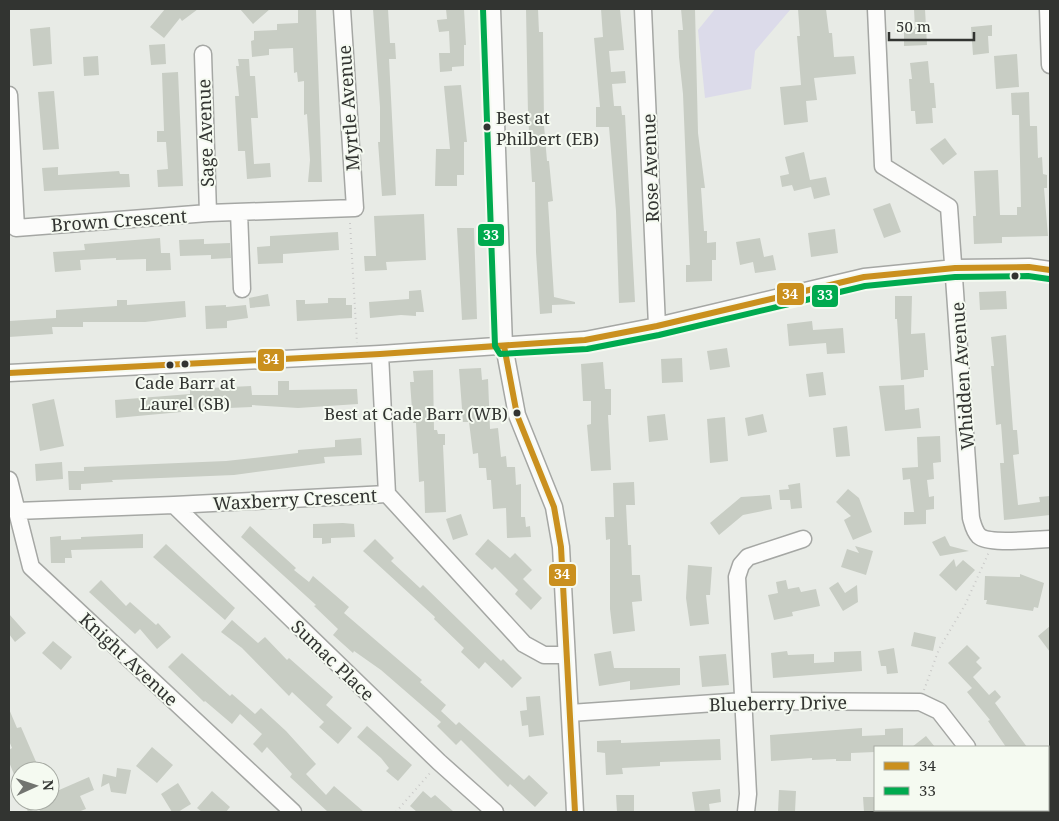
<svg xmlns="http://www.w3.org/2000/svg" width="1059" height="821" viewBox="0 0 1059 821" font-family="'Noto Serif',serif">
	<rect width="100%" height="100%" fill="#e8ebe6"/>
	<path fill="#dcdbea" d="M715,9L790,10L755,51L751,89L705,98L698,30Z"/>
	<path fill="#c8cdc4" d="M165,9H198L182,21L180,18L164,38L150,27Z
		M240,9H270L253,24Z
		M298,9H316L322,182H308L310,160L307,114L304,115V81L298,82L297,72L294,73L293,48L269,49V55L252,57L251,41L254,40V31L277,30V24L298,23Z
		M373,9H388L390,43H395L396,59H389L396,195L382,196L378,142H380V107Z
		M446,9H464L466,45H464V66L452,67V71L440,72L439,53H450L449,31L439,32L437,20L447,19Z
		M526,9H538L539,32H543L544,125L547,161H549L552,192L553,201L548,202L554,297L575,302V304L552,305V313L540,314L536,252L535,182H532L528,114Z
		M601,9H620L624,50L609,51L611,72L625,71L626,83L612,84L614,106H621L622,115H625L635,302L619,303L616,211L609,127H596V107H600L594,38L603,37Z
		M681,9H695L698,133L705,188H701L704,231H707V243L716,242V260H712V281L686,282V265H690L683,94L679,57L678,30H683Z
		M798,9H826L829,33H832L834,57L854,56L856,74L814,78L817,100L806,101L808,122L784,125L780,87L801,85L797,36H800Z
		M914,9H925L927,45L904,46V29H915Z
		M992,25V36H988L989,53L973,55L971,27Z
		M50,27L52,64L33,66L30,29Z
		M165,44L166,64L151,65L149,45Z
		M1017,54L1019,87L996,89L994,56Z
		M98,56L99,75L84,76L83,57Z
		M238,59H249L250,76H255L258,118H251L254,164L270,163L271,177L247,179L245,151H238L235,96H239L236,66H239Z
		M928,61L930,83H934L936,108H932L933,123L916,124L915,111H911L909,79H912L910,63Z
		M178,72L183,186L158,187L157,170L168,169L166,142H157V131H164L162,73Z
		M461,85L467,142H464V175H457V186H435L436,149H450L444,86Z
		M54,91L59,149L43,150L38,92Z
		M1029,92L1030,126H1037L1038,158L1042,157L1043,174L1047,175V188H1044L1048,236L1002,237V243L974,244L973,216H976L974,171L998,170L1000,215H1017V207H1021L1019,115H1012L1011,93Z
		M945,138L957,154L943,165L930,149Z
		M804,152L810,180L826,177L830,195L814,199L811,187L794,191L792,185L782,187L780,176L789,174L785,157Z
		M58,167V175L119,171L120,174H129L130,187L44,191L42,168Z
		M890,203L901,232L884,238L873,209Z
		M424,214L426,260L386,262L387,270L365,271L364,256H376L374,216Z
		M457,228H474L477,319L462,320Z
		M835,229L838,253L811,257L808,233Z
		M338,232L339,250L283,254V263L258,264L257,247L270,246V236Z
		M160,238L161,253H170L171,270L146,271V259L116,260V258L80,260L81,270L55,272L53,252L85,250L84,244Z
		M760,238L764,257L773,255L776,270L755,273L753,262L740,265L736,242Z
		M204,239V244L230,243L231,258L211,259V255L180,256L179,240Z
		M421,290L424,312H416V316L401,315L370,318L369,302L409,299V291Z
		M1006,291L1007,309L980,310L979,292Z
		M268,294L270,306L250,308L249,298Z
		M895,296H912L911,334L925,333L928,370H924V377L901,380L897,319H895Z
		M328,298H346V305H352V318L297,321L296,300H305V304L328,303Z
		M117,300H127V305L185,301L186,317L145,322H83V327H52L53,334L9,337V321L56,318V310L117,306Z
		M226,305V307L246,305L248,318L227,321V328L206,329L205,306Z
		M812,321L813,330L843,328L845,353L827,354L826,343L789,346L787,324Z
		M1006,335L1013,430H1017L1019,454L1013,455L1018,505L1040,502L1039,497L1050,496V515L1004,520L1000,463H1004L1001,424L996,425L991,366H994L991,337Z
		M727,348L730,367L710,370L707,351Z
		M682,358L683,382L662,383L661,359Z
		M603,362L605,389H611V415H608L611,470L591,471L587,425L591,424V401H583L581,364Z
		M481,368L482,380L488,379L490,429L498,428L501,457L506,456L507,467H515L516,485L521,484V517H525L526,527L530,526L531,537L507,538L506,508L493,509L491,480H487L486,468H479L478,453L473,454L469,422H463L459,369Z
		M433,370L434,430H437L438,434H445V445H443L446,512L425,513L424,481L419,482L416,423H413L410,382H414L413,371Z
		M823,372L826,395L809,397L806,374Z
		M278,381H289V390L357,389L358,404L298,408L252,405V407L181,410V412L116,418L115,400L190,394V389L251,386L252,395H278Z
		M904,385L905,410L919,408L921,428L885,431L879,386Z
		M54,399L64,446L40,451L32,404Z
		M665,414L668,440L649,442L647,416Z
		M763,414L767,432L748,436L745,418Z
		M725,417L728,461L710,463L707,419Z
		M847,426L850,456L836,457L833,428Z
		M940,436L941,462L933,463L934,479L927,480L929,497L934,496V509L926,510V524L904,525V512H914L910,479L903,480L902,468L918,467L917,437Z
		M361,438L362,455L324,457L325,463L234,475L112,480L113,482L81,484V490H69L68,471H84V467L226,461L298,453V450L335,447V440Z
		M62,462L63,479L36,481L35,464Z
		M634,482L635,505H626L628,545H631L632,575H640L642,601L632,602L635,631L613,634L610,609V539L606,540L605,517H614L613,483Z
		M800,483L802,508L791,509L790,500H780L779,490L789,489L788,485Z
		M848,489L859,498L872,532L853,540L844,520L851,516L836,502Z
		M770,495L772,509L743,515L719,535L710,523L741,497Z
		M461,514L468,535L453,540L446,519Z
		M343,523L354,524L355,537L331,538V543L322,544V538H313V524Z
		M250,526L296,568L294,570L309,582L313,576L349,607L344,613L422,680L420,682L446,705L441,711L456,725L459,722L524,780L529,775L548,793L535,807L510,784L508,787L461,740L456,745L437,726L441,722L381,670L354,651L353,653L333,635L338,629L314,606L316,605L241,537Z
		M143,534V548L71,550L72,558H65V563H51L50,537L61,536V540L81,539V537Z
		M945,536L950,546L969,551L940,556L932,542Z
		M375,539L394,558L391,561L420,588L423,585L501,661L503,659L522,678L512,688L485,662L479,669L461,652L464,648L434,619L435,617L363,551Z
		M488,539L510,558L515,553L532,570L523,579L542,598L531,610L515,594L518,590L495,567L492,570L475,554Z
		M166,544L235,608L225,620L153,557Z
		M855,546L873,551L866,575L841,567L847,549L859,553Z
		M954,559L956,567L963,560L975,570L956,591L939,575Z
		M688,565L712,567L710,595H706L709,624L690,626L686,598Z
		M1020,574L1044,583L1038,608L1034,607L1033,611L986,604L987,600H984L985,576L1020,577Z
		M101,580L126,606L130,602L156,625L158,623L171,637L157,649L140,629L135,634L89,592Z
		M786,580L788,589L799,587L801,592L816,589L820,606L792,612L793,616L774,620L768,595L778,593L776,582Z
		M838,582L845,593L857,585L858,602L843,611L829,588Z
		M9,614L26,633L15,642L9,634Z
		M232,620L258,643L265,637L287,660L289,658L333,697L326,705L352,728L338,744L319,727L324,722L292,692L289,696L242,648L221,632Z
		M1050,626V652L1038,636Z
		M914,632L936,637L933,651L911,646Z
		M53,641L72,657L61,670L42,653Z
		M967,645L980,658L976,662L982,668L973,677L989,695L995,690L1001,697L995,703L1027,747H1006L988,721L990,720L967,692L972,688L948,663Z
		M894,648L898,673L887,674L886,666H881L878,651Z
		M611,651L614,668H680V685L630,690V681L599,686L594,654Z
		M787,651L788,655L814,654V663L834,662V652L861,651L862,671L773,678L771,653Z
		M182,653L230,696L232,694L255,714L261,708L286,731L316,764L306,774L326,795L334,786L364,812H328L290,777L292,774L267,747L262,753L253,744L262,734L240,714L232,724L205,701L204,702L168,667Z
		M726,654L729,685L702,687L699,656Z
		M540,696L544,735L529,737L528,725L522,726L520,711L527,710L526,697Z
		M9,709L17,728L21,727L40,771H20V789L9,762V750L12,748L9,741Z
		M367,726L412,765L398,781L386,771L389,768L381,758L357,737Z
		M862,728V736L885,735V729L903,728V747H875V752L851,753V761H836V759L812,760V758L771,761L770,735Z
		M926,736L935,747H912Z
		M720,739L721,760L660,762V766L622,768L623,774L606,775L605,753L597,752V741L621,740V743Z
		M152,747L173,765L157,783L136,766Z
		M117,768L131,770L126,794L111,792L109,783L101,787L103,774L116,777Z
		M89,777L94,790L80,796L86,809L78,812H40L39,808L28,812L24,801H50V794Z
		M178,783L191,804L178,812H172L161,794Z
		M720,789L721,802L709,804L710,812H695L692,792Z
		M779,790L796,791L795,812H778Z
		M212,791L230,807L226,812H202L197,808Z
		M423,791L431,798L435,795L454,812H417L410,806Z
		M616,795H634V812H617Z
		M863,797H875V812H864Z"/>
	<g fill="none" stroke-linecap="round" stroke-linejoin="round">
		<g stroke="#a5a7a4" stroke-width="19">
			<path id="minor" d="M492,9L504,346L517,415L554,507L561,547L575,812
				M643,9L657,326
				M876,9L883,166L949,207L971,518C973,525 974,531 979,536C989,545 1036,539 1050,539
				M1048,9L1050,65
				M203,54L208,213
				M9,95L16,228L208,213L355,208L342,9
				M239,212L242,289
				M380,354L387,494
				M9,373L380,354L585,340L657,326L864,277L955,268L1029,267L1050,270
				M9,480L31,567L293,812
				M387,494L524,644L544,655H565
				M174,505L439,762L495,812
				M16,511L174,505L387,494
				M570,713L744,701L920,702L939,711L967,747
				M1014,810L1016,812
				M746,812L748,794L737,577L741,565L748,557L803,539"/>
		</g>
		<path stroke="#c9c9c8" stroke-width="2" stroke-dasharray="1 4" stroke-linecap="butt" d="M350,223L357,343
			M924,690L939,649L965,605L989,552
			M396,812L430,773"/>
		<use href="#minor" stroke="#fcfcfb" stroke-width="16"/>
		<g stroke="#f5faf1" stroke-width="10">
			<path id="bus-1" d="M504,346L517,415L554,507L561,547L575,812
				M9,373L380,354L585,340L657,326L864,277L955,268L1029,267L1050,270"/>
		</g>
		<g stroke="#f5faf1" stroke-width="10">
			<path id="bus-2" d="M483,9L495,346L500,354L587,349L659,335L865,286L955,277L1028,276L1049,279"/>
		</g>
		<use href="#bus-1" stroke="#ca901e" stroke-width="6"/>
		<use href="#bus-2" stroke="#00aa4f" stroke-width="6"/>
	</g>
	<g fill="#323431" stroke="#f5faf1" stroke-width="2">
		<circle cx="487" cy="127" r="4.5"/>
		<circle cx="1015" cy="276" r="4.5"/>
		<circle cx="185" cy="364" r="4.5"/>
		<circle cx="170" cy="365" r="4.5"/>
		<circle cx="517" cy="413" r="4.5"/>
	</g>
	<g text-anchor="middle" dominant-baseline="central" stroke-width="4" stroke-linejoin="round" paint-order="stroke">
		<g font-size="17" fill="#323431" stroke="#f5faf1" text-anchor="start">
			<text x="496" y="117">Best at<tspan x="496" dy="21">Philbert (EB)</tspan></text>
			<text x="185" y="382" text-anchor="middle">Cade Barr at<tspan x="185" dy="21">Laurel (SB)</tspan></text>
			<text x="508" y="413" text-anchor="end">Best at Cade Barr (WB)</text>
		</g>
		<g font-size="18" fill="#323431" stroke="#f5faf1">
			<text transform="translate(348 108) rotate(-94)">Myrtle Avenue</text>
			<text transform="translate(205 133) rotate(-92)">Sage Avenue</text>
			<text transform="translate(650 168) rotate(-92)">Rose Avenue</text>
			<text transform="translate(119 220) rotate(-4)">Brown Crescent</text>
			<text transform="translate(962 376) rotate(-94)">Whidden Avenue</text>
			<text transform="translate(295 499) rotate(-3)">Waxberry Crescent</text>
			<text transform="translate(129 659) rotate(43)">Knight Avenue</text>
			<text transform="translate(333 660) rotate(44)">Sumac Place</text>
			<text transform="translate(778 703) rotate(-1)">Blueberry Drive</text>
		</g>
	</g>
	<g stroke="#f5faf1" stroke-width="2">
		<rect x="477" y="223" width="28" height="24" rx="5" fill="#00aa4f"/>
		<rect x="776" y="282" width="29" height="24" rx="5" fill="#ca901e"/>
		<rect x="811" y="284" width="28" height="24" rx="5" fill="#00aa4f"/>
		<rect x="257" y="348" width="28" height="24" rx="5" fill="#ca901e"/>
		<rect x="548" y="563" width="29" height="24" rx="5" fill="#ca901e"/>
	</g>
	<g font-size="14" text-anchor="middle" font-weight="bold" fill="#fff">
		<text x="491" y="240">33</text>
		<text x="790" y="299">34</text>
		<text x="825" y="300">33</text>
		<text x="271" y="364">34</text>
		<text x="562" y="579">34</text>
	</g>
	<rect width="1059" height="821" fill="none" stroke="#323431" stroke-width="20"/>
	<rect x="874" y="746" width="175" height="65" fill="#f5faf1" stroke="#a7aba4"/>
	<rect x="884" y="762" width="25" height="8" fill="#ca901e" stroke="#a7aba4"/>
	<text x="919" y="771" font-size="15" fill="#323431">34</text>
	<rect x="884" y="787" width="25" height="8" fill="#00aa4f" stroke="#a7aba4"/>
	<text x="919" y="796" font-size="15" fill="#323431">33</text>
	<g transform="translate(35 786) rotate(87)"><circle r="24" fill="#f5faf1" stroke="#a7aba4"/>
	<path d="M0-4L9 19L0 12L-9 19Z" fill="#727470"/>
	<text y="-8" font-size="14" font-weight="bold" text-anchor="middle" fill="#323431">N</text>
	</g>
	<path d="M889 32v8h85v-8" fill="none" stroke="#323431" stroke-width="2.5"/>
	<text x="896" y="32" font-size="15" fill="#323431" stroke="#f5faf1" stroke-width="4" paint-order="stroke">50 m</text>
</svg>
